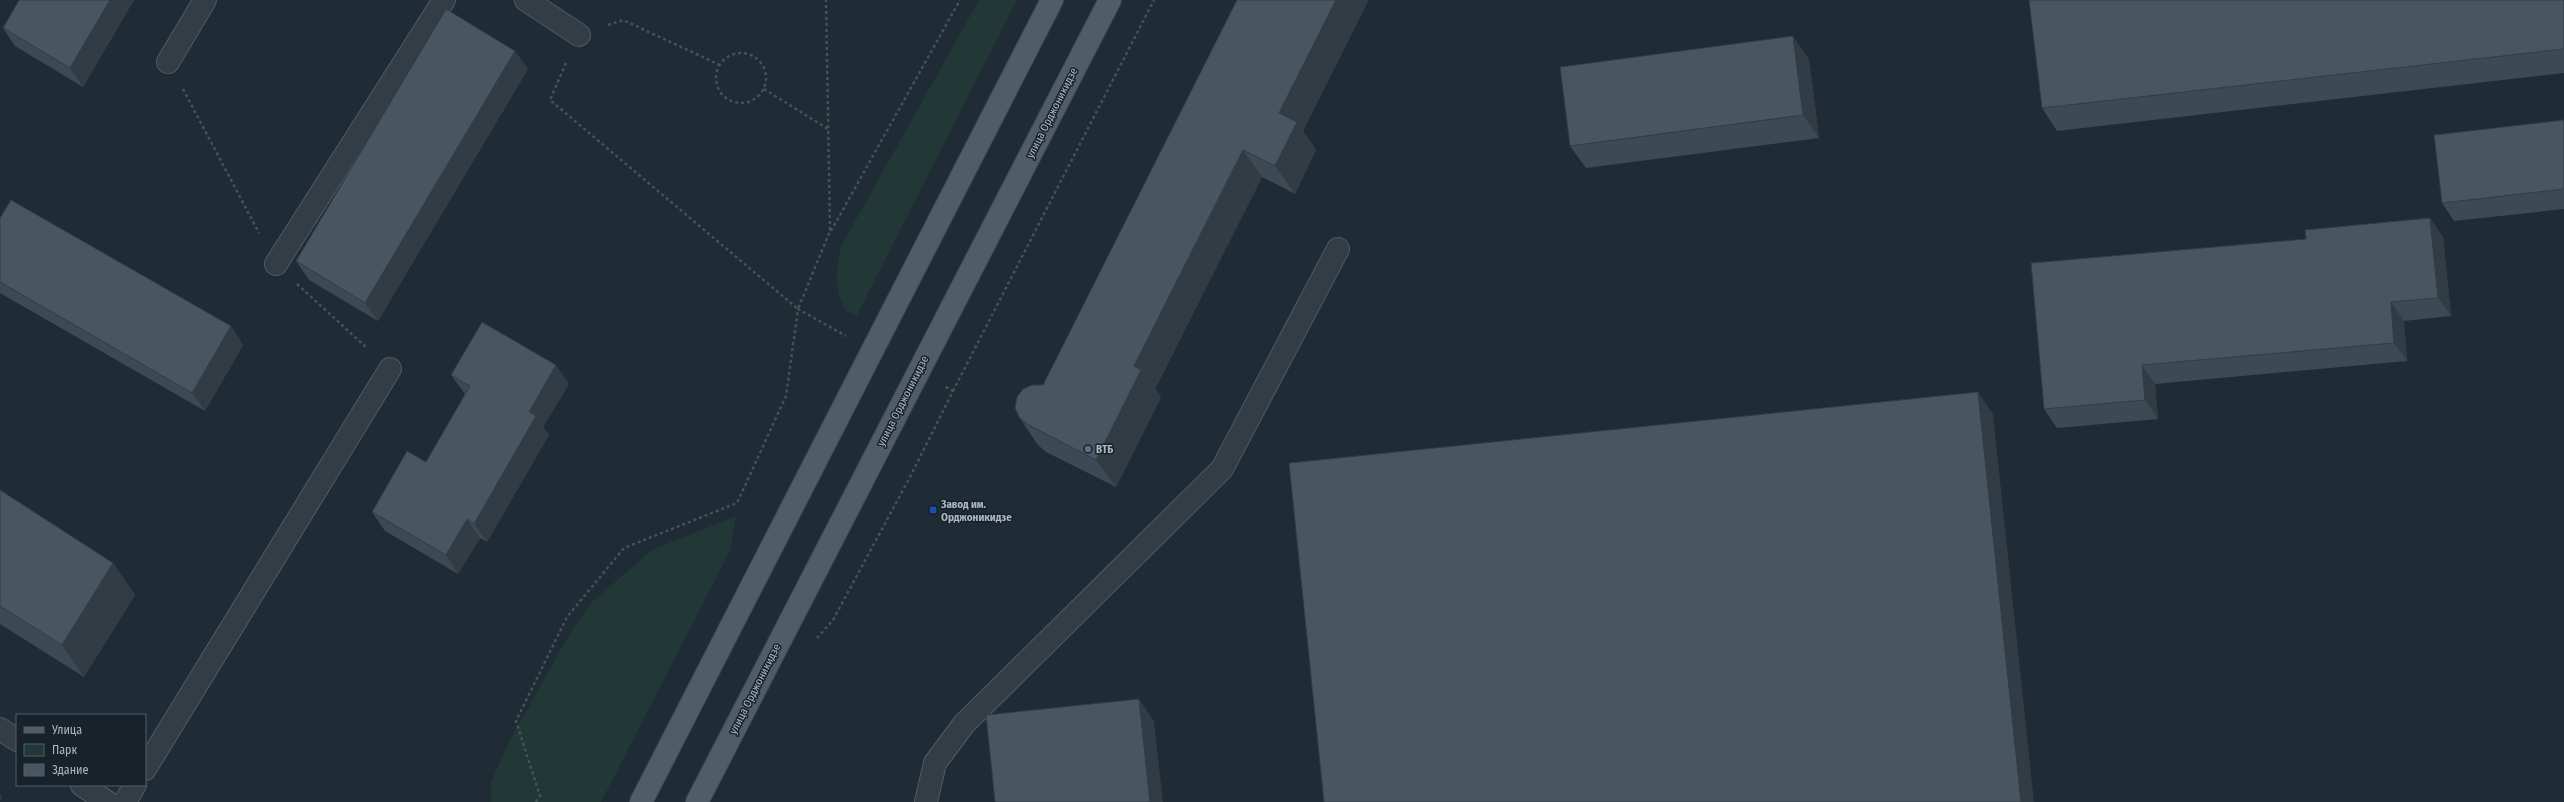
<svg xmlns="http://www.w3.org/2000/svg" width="2564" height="802" viewBox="0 0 2564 802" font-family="'Fira Sans Condensed',sans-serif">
	<rect width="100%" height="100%" fill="#1f2b35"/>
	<path fill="#223836" d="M979,0H1017L857,315L847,312C833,292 837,272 840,248Z
		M736,516L730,551L601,802H491V782L509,742L570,633L592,602L652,550Z"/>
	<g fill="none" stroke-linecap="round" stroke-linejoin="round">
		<g stroke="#505b64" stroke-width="24">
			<path id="minor" d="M526,0L579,35
				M168,62L205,0
				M276,264L444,0
				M0,729L17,740
				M145,769L390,369
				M82,785L107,802
				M125,802L135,785
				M926,802L935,763L964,724L1222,469L1338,249"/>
		</g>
		<g stroke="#3c464f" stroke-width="24">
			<path id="major" d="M641,802L1052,0
				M697,802L1110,0"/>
		</g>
		<path stroke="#405554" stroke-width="2.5" stroke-dasharray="3 3" stroke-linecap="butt" d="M608,25L623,20L720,65
			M716 78a25 25 0 1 1 50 0a25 25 0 1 1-50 0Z
			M566,63L550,100L798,309L830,231L826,0
			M183,89L259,233
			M764,89L828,129
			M831,231L960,0
			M297,284L367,348
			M953,391L1154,0
			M817,638L833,620L910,477L953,391L944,386
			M536,802L540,796L516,721L567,617L624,548L737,503L786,396L798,309L846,336"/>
		<use href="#minor" stroke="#323d46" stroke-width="22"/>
		<use href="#major" stroke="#505c66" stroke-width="22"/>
	</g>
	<path fill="#3d4a53" d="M134,0L83,87L15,46L3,28Z
		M1237,0L1303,131L1316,150L1295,194L1262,177L1155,389L1161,397L1116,487L1046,452L1038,445L1019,417L1043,385Z
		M2564,0V73L2057,131L2042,108Z
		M515,51L528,69L378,321L309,280L296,261Z
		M1809,59L1819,138L1586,168L1570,146Z
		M2564,120V209L2454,221L2442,203Z
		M0,218L231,326L243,345L205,411L0,293Z
		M2430,218L2443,237L2451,316L2404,321L2407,361L2155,384L2158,419L2057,428L2044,409L2306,239Z
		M451,375L569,384L543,427L549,435L487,542L480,538L458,574L385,531L372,512L426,462L465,394Z
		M0,490L113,563L135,595L84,677L0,624Z"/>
	<path fill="#323c44" d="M110,0H134L83,87L70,68Z
		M1336,0H1369L1303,131L1316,150L1295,194L1275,166L1279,113Z
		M1793,36L1809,59L1819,138L1803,115Z
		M515,51L528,69L378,321L365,303Z
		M1243,150L1262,177L1155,389L1161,397L1116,487L1096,460L1134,366Z
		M2430,218L2443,237L2451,316L2438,298Z
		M2391,302L2404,321L2407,361L2394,343Z
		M231,326L243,345L205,411L192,393Z
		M556,365L569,384L543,427L549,435L487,542L474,524L529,412Z
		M2142,365L2155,384L2158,419L2145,400Z
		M1978,392L1993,414L2034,802H2021Z
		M467,519L480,538L458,574L446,555Z
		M113,563L135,595L84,677L62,645Z
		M1139,699L1154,721L1163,802H1150Z
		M0,794L2,797L0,801Z"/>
	<path fill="#475661" stroke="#323c44" d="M19,0H110L70,68L3,28Z
		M1237,0H1336L1279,113L1297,122L1275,166L1243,150L1134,366L1141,370L1096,460L1027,424L1019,417L1015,408L1017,397L1023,389L1032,385H1043Z
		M2029,0H2564V49L2042,108Z
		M446,9L515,51L365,303L296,261Z
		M1793,36L1803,115L1570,146L1560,67Z
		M2564,120V189L2442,203L2434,135Z
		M11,200L231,326L192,393L0,282V218Z
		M2430,218L2438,298L2391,302L2394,343L2142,365L2145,400L2044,409L2031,263L2306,239L2305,230Z
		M482,322L556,365L529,412L536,416L474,524L467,519L446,555L372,512L407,451L426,462L470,386L451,375Z
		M1978,392L2021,802H1324L1289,463Z
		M0,490L113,563L62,645L0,606Z
		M1139,699L1150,802H995L986,715Z"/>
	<circle fill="#5c6f8a" stroke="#18222a" stroke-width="1.5" cx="1088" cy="449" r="4"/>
	<rect fill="#1a4fb4" stroke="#18222a" stroke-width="1.5" x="929" y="506" width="8" height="8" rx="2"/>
	<g text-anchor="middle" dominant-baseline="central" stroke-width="3" stroke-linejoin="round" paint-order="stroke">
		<g font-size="11" fill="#acb8c3" stroke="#18222a">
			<text transform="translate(1052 113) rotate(-63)">улица Орджоникидзе</text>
			<text transform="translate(903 401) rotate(-63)">улица Орджоникидзе</text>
			<text transform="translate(755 689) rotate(-63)">улица Орджоникидзе</text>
		</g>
		<g font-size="11" font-weight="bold" fill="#acb8c3" stroke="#18222a" text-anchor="start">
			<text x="1096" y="449">ВТБ</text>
			<text x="941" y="504">Завод им.<tspan x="941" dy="13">Орджоникидзе</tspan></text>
		</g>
	</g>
	<rect x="16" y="714" width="130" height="72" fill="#18222a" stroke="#535e67"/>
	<rect x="24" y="727" width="20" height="6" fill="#505c66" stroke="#535e67"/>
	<text x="52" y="734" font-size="12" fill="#acb8c3">Улица</text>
	<rect x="24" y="744" width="20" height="12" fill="#223836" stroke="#535e67"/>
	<text x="52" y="754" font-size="12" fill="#acb8c3">Парк</text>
	<rect x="24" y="764" width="20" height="12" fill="#475661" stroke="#535e67"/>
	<text x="52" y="774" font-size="12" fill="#acb8c3">Здание</text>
</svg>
